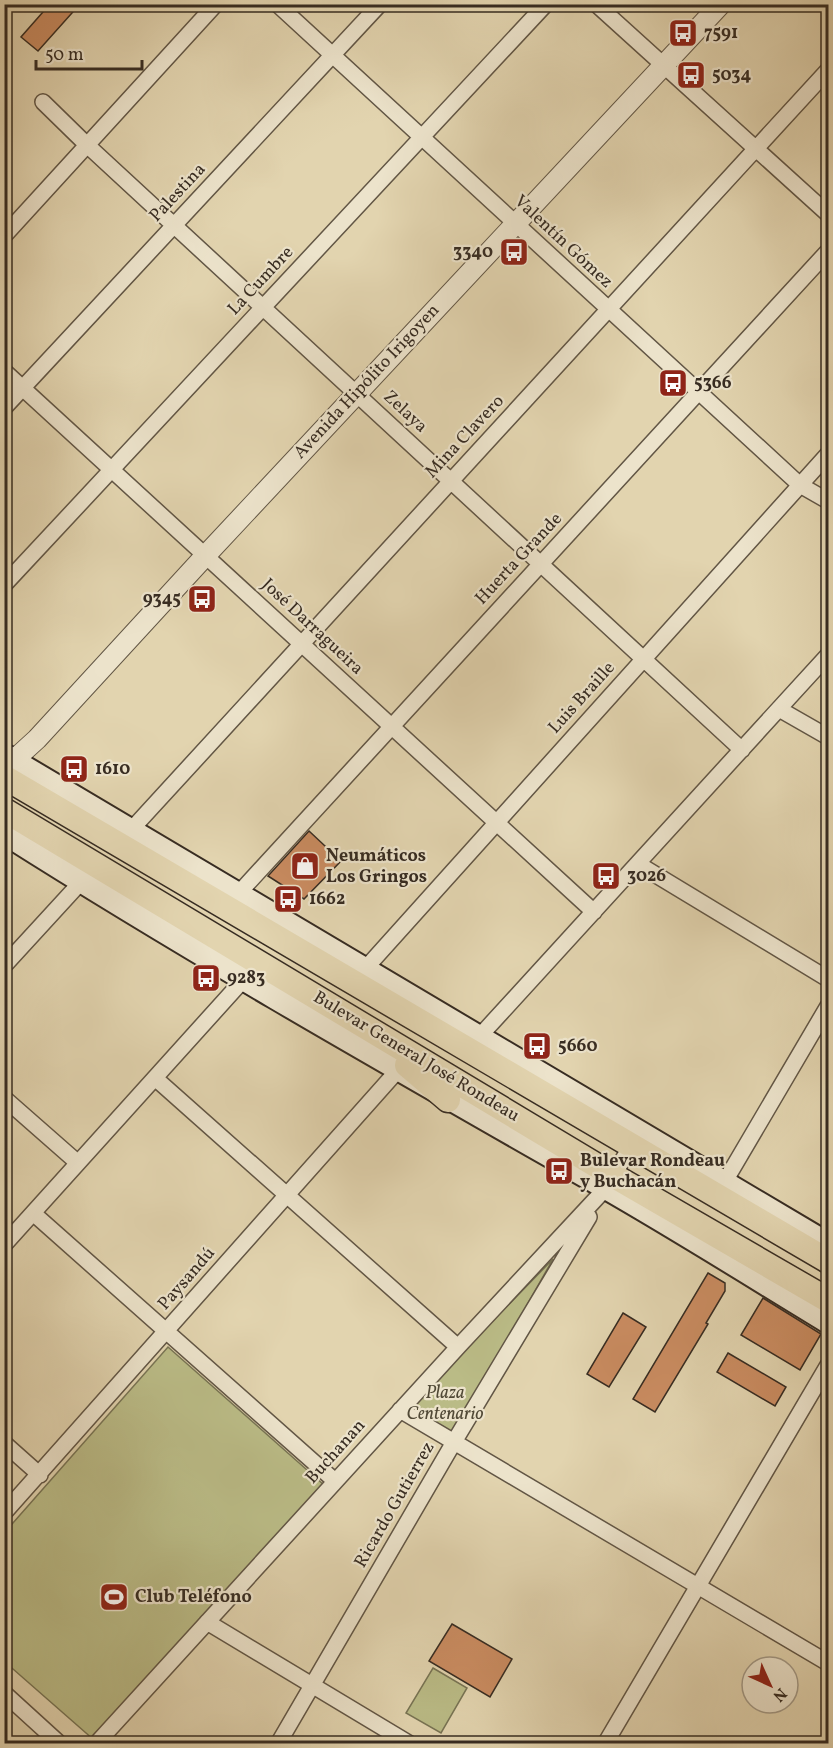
<svg xmlns="http://www.w3.org/2000/svg" width="833" height="1748" viewBox="0 0 833 1748" font-family="Vollkorn,serif">
	<rect width="100%" height="100%" fill="#e2d4af"/>
	<filter id="stains"><feTurbulence type="fractalNoise" baseFrequency=".00333" numOctaves="4"/><feColorMatrix values="0 0 0 0 .2 0 0 0 0 .09 0 0 0 0 .02 0 0 0 .5 -.17"/></filter>
	<radialGradient id="worn" r=".72"><stop offset=".6" stop-color="#630" stop-opacity="0"/><stop offset="1" stop-color="#630" stop-opacity=".3"/></radialGradient>
	<path fill="#babb86" stroke="#787454" stroke-width="1.5" d="M553,1259L453,1436L407,1409Z
		M168,1347L324,1485L94,1740L5,1662V1532Z
		M433,1668L467,1688L441,1733L406,1713Z"/>
	<path fill="#ca8c61" stroke="#372c22" stroke-width="1.5" d="M50,4H80L38,51L21,37Z
		M309,831L341,861L304,899L268,876Z
		M708,1273L725,1283V1291L706,1323L708,1324L655,1412L633,1399Z
		M763,1298L821,1334L800,1370L741,1335Z
		M623,1313L646,1327L609,1387L587,1374Z
		M728,1353L786,1387L775,1406L717,1372Z
		M452,1624L512,1659L490,1697L429,1661Z"/>
	<g fill="none" stroke-linecap="round" stroke-linejoin="round">
		<g stroke="#625645" stroke-width="18">
			<path id="minor" d="M277,4L800,485L828,501
				M596,4L828,214
				M43,102L87,145L742,750
				M4,236L216,4
				M4,371L594,912
				M4,408L380,4
				M4,585L546,4
				M779,709L828,737
				M131,830L828,70
				M638,864L828,979
				M238,894L828,251
				M4,966L81,882
				M365,969L828,454
				M479,1037L828,655
				M155,1078L458,1347
				M4,1098L78,1163
				M609,1183L635,1139
				M724,1183L828,1006
				M33,1213L335,1481
				M4,1245L244,979
				M400,1410L828,1663
				M4,1443L40,1475
				M4,1513L398,1070
				M207,1622L410,1744
				M4,1693L60,1744
				M96,1744L458,1347L606,1188
				M278,1744L454,1442L589,1217
				M605,1744L828,1365"/>
		</g>
		<g stroke="#625645" stroke-width="22">
			<path id="tertiary" d="M14,760L37,739L206,555L721,4"/>
		</g>
		<g stroke="#372c22" stroke-width="26">
			<path id="secondary" d="M4,755L828,1244
				M4,833C201,958 403,1072 606,1188C681,1231 754,1277 828,1322"/>
		</g>
		<g stroke="#372c22" stroke-width="27">
			<path id="primary" d="M4,777L828,1261
				M4,810L614,1176L828,1300
				M407,1065L448,1100"/>
		</g>
		<use href="#minor" stroke="#ece3cb" stroke-width="15"/>
		<use href="#tertiary" stroke="#ece3cb" stroke-width="20"/>
		<use href="#secondary" stroke="#ece3cb" stroke-width="22"/>
		<use href="#primary" stroke="#e2d4af" stroke-width="24"/>
	</g>
	<defs>
		<g id="bus-square" transform="scale(1.5)"><rect x="-9" y="-9" width="18" height="18" rx="4" fill="#8f2418" stroke="#ece3cb"/><path d="M-5-6H5V4H4V6H2V4H-2V6H-4V4H-5ZM-3.5-4V0h7V-4ZM-3.5 1.2v1.5H-2V1.2ZM2 1.2v1.5H3.5V1.2Z" fill="#fff"/></g>
		<g id="shop-square" transform="scale(1.5)"><rect x="-9" y="-9" width="18" height="18" rx="4" fill="#8f2418" stroke="#ece3cb"/><path d="M-5-2.5h2.3a2.7 3.5 0 0 1 5.4 0H5L5.5 6h-11ZM-1.5-2.5h3a1.5 2.3 0 0 0-3 0Z" fill="#fff"/></g>
		<g id="stadium-square" transform="scale(1.5)"><rect x="-9" y="-9" width="18" height="18" rx="4" fill="#8f2418" stroke="#ece3cb"/><path d="M0-5a6.5 5 0 1 0 0 10a6.5 5 0 1 0 0-10ZM-3.5-1.8h7v3.6h-7Z" fill="#fff"/></g>
	</defs>
	<g fill-rule="evenodd">
		<use href="#bus-square" x="683" y="33"/>
		<use href="#bus-square" x="691" y="75"/>
		<use href="#bus-square" x="514" y="252"/>
		<use href="#bus-square" x="673" y="383"/>
		<use href="#bus-square" x="202" y="599"/>
		<use href="#bus-square" x="74" y="769"/>
		<use href="#shop-square" x="305" y="866"/>
		<use href="#bus-square" x="606" y="876"/>
		<use href="#bus-square" x="288" y="899"/>
		<use href="#bus-square" x="206" y="978"/>
		<use href="#bus-square" x="537" y="1046"/>
		<use href="#bus-square" x="559" y="1171"/>
		<use href="#stadium-square" x="114" y="1597"/>
	</g>
	<g text-anchor="middle" dominant-baseline="central" stroke-width="4.5" stroke-linejoin="round" paint-order="stroke">
		<g font-size="18" font-weight="bold" fill="#372c22" stroke="#ece3cb" text-anchor="start">
			<text x="704" y="33">7591</text>
			<text x="712" y="75">5034</text>
			<text x="493" y="252" text-anchor="end">3340</text>
			<text x="694" y="383">5366</text>
			<text x="181" y="599" text-anchor="end">9345</text>
			<text x="95" y="769">1610</text>
			<text x="326" y="856">Neumáticos<tspan x="326" dy="21">Los Gringos</tspan></text>
			<text x="627" y="876">3026</text>
			<text x="309" y="899">1662</text>
			<text x="227" y="978">9283</text>
			<text x="558" y="1046">5660</text>
			<text x="580" y="1161">Bulevar Rondeau<tspan x="580" dy="21">y Buchacán</tspan></text>
			<text x="135" y="1597">Club Teléfono</text>
		</g>
		<g font-size="18" fill="#372c22" stroke="#ece3cb">
			<text transform="translate(178 193) rotate(-47)">Palestina</text>
			<text transform="translate(563 242) rotate(43)">Valentín Gómez</text>
			<text transform="translate(261 281) rotate(-47)">La Cumbre</text>
			<text transform="translate(367 382) rotate(-47)">Avenida Hipólito Irigoyen</text>
			<text transform="translate(405 412) rotate(43)">Zelaya</text>
			<text transform="translate(465 437) rotate(-47)">Mina Clavero</text>
			<text transform="translate(519 559) rotate(-47)">Huerta Grande</text>
			<text transform="translate(312 627) rotate(43)">José Darragueira</text>
			<text transform="translate(582 698) rotate(-48)">Luis Braille</text>
			<text transform="translate(416 1057) rotate(31)">Bulevar General José Rondeau</text>
			<text transform="translate(187 1279) rotate(-49)">Paysandú</text>
			<text transform="translate(336 1452) rotate(-48)">Buchanan</text>
			<text transform="translate(395 1505) rotate(-60)">Ricardo Gutierrez</text>
		</g>
		<g font-size="18" font-style="italic" fill="#514936" stroke="#ece3cb">
			<text x="445" y="1393">Plaza<tspan x="445" dy="21">Centenario</tspan></text>
		</g>
	</g>
	<rect width="833" height="1748" fill="none" stroke="#e2d4af" stroke-width="24"/>
	<rect x="6" y="6" width="821" height="1736" fill="none" stroke="#372c22" stroke-width="3"/>
	<rect x="12" y="12" width="809" height="1724" fill="none" stroke="#372c22" stroke-width="1.5"/>
	<g transform="translate(770 1685) rotate(135)"><circle r="28" fill="#ece3cb" stroke="#a49a87" stroke-width="1.5"/>
	<path d="M0-4.5L10 22L0 15L-10 22Z" fill="#8f2418"/>
	<text y="-9" font-size="16" font-weight="bold" text-anchor="middle" fill="#372c22">N</text>
	</g>
	<path d="M36 60v9h106v-9" fill="none" stroke="#372c22" stroke-width="3"/>
	<text x="45" y="60" font-size="18" fill="#372c22" stroke="#ece3cb" stroke-width="4.5" paint-order="stroke">50 m</text>
	<rect width="100%" height="100%" filter="url(#stains)"/>
	<rect width="100%" height="100%" fill="url(#worn)"/>
</svg>
